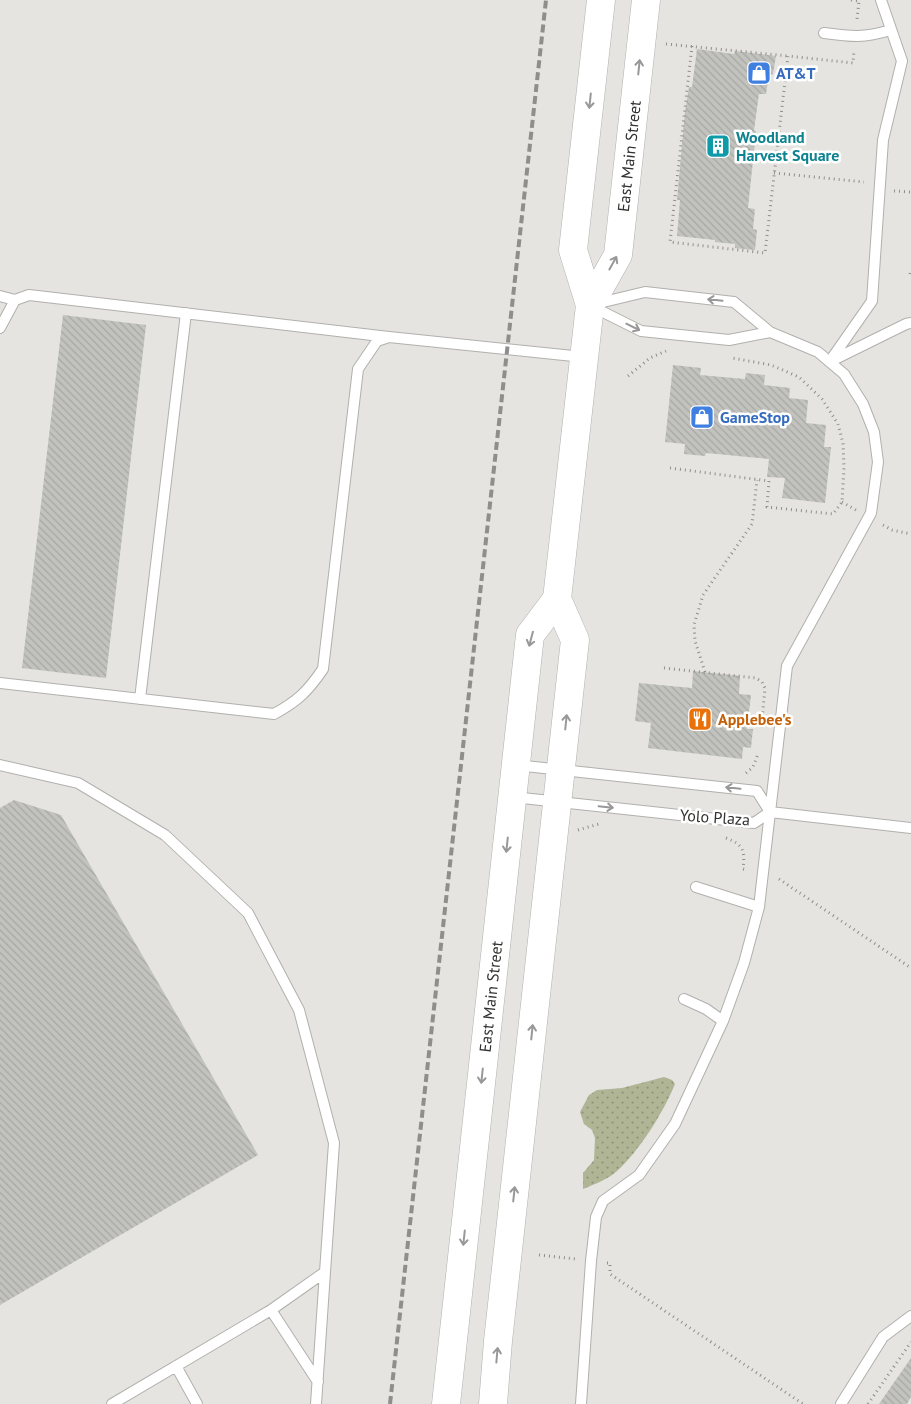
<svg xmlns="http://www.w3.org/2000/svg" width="911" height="1404" viewBox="0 0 911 1404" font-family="'PT Sans',sans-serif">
	<defs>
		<pattern id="grass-dots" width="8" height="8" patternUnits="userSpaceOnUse" patternTransform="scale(1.25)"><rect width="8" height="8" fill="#b0b695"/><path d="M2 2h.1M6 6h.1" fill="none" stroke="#90957a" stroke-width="1.8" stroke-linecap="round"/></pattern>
		<pattern id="building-back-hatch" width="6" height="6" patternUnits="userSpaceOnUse" patternTransform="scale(1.25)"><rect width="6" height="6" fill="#c2c2bf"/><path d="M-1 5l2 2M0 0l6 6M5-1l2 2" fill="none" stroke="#a7a7a4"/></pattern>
	</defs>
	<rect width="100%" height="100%" fill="#e5e4e1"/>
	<path fill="url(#grass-dots)" d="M664,1077L672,1080L675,1084C663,1113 640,1150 617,1171C607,1180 595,1184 583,1189V1173L594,1160L595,1138L592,1130L584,1124L580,1112L589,1095L597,1090L622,1088Z"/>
	<path fill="url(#building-back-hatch)" d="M697,49L734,54L735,51L776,56L773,74L769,75L766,94H759L754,130L756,132L748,208L755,209L753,229L757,230L755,250L735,248V244L715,242V240L677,236L680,200H677L685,112L689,87H692Z
		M63,315L146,325L106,678L22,668Z
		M673,365L701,368L700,375L745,379L746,373L765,375L764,385L790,388L789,398L808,400L806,423L826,425L824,447H831L825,503L782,498L785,478L767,477L769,459L706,453L705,456L684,454L685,444L665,442Z
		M693,671L740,676L739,694L751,695L747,729H753L751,748L743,747L742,759L648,748L651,723L635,721L639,683L692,688Z
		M14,800L61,815L258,1155L0,1305V808Z
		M911,1358V1397L907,1404H879Z"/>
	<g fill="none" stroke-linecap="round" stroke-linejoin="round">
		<g stroke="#b1b0ad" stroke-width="12">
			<path id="lane" d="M824,33C854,37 863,38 891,30
				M0,296L15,300
				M591,306L641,331L729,340L770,332
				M0,328L15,300L29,295L389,337L583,357
				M830,361L872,301L883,140L902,61L881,0
				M831,361L906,324L911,323
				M0,683L274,714C298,701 308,691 323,669L358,369L377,341L389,337
				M140,699L186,313
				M0,765L78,783L165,835L248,913L299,1010L334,1143L325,1272
				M516,765L757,791L770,812
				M513,797L754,823L770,812
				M770,812L911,828
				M696,887L759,907
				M684,999L706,1009L723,1021
				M271,1310L318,1382
				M176,1366L197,1404
				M112,1404L271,1310L325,1272L316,1404
				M581,1404L591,1261L596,1217L603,1201L639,1175L675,1124L723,1021L744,963L759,907L787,666L871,513L878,462L874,432L863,404L844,374L818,352L770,332L734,302L645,292L595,304
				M841,1404L883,1337L911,1316"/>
		</g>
		<g stroke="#b1b0ad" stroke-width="29">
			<g id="secondary">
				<path d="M590,305L573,250L601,0"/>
				<path id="s1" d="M446,1404L530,635L557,599"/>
				<path id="s2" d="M493,1404L498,1341L575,640L557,599L590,305L618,255L646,0"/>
			</g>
		</g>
		<path stroke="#8f8e8c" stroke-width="3" stroke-dasharray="1 4" stroke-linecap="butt" d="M851,0L859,1L857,19
			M666,44L788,56
			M692,46L670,242L765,253L788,56L853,63L854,50
			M774,173L864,182
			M894,191L911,192
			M910,274L911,269
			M628,376L650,358L666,351
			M670,468L769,481L767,507L833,514L842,502L844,468L843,443L838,424L822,399L799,377L771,365L732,358
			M842,502L856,510
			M883,525L892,530L911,534
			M664,668L756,678L762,682L765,688L761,731
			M705,672L695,641L694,625L703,595L752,524L757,480
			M746,773L753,767L758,754
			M578,830L599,824
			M726,838C744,845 745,851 743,869L747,870
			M779,879L911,968
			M539,1255L576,1259
			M607,1263H610V1274L803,1404
			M868,1404L911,1342"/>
		<use href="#lane" stroke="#fff" stroke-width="10"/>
		<use href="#secondary" stroke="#fff" stroke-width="28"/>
		<path stroke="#8f8e8c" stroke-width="4" stroke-dasharray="8 4" stroke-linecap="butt" d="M390,1404L546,0"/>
	</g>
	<defs><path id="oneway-shaft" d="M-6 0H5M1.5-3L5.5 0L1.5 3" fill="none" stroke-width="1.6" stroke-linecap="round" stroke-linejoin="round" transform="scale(1.25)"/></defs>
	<g stroke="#989898">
		<use href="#oneway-shaft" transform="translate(639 67) rotate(-84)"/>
		<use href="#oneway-shaft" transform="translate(590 101) rotate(96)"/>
		<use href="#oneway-shaft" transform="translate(613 263) rotate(-61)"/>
		<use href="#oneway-shaft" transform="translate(715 300) rotate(-174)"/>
		<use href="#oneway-shaft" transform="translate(633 327) rotate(26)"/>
		<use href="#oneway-shaft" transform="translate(531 639) rotate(105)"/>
		<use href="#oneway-shaft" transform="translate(566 722) rotate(-84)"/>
		<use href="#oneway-shaft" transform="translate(733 788) rotate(-174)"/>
		<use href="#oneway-shaft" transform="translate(606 807) rotate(6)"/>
		<use href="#oneway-shaft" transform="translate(507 845) rotate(96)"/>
		<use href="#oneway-shaft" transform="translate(532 1032) rotate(-84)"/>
		<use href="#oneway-shaft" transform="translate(482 1076) rotate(96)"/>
		<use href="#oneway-shaft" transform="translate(514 1194) rotate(-84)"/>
		<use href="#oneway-shaft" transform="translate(464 1238) rotate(96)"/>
		<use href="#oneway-shaft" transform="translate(497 1355) rotate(-85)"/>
	</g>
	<defs>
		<g id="shop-square" transform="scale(1.25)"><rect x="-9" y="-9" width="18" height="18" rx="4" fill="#3f7fe0" stroke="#fff"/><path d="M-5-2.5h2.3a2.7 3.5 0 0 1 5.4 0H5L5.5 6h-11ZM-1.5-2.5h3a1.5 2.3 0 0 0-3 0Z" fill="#fff"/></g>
		<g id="building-square" transform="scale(1.25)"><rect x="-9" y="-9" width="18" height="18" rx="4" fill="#0f9aa8" stroke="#fff"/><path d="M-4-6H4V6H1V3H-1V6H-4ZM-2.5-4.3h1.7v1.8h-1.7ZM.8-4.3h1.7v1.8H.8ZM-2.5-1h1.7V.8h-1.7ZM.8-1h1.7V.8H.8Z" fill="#fff"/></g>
		<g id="restaurant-square" transform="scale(1.25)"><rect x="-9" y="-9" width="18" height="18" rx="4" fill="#e8710a" stroke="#fff"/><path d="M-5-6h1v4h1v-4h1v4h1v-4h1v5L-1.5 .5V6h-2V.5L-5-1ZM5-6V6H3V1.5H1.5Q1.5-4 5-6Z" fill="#fff"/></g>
	</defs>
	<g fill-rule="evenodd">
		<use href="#shop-square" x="759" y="73"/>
		<use href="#building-square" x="718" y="146"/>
		<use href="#shop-square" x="702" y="417"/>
		<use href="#restaurant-square" x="700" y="719"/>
	</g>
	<g text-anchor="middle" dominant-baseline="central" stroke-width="5" stroke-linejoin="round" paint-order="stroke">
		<g font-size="16" font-weight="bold" fill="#366cbe" stroke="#fff" text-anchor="start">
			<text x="776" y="73">AT&amp;T</text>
			<text x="720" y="417">GameStop</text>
		</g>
		<g font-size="16" font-weight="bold" fill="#0d838f" stroke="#fff" text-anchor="start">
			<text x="736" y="137">Woodland<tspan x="736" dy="18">Harvest Square</tspan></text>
		</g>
		<g font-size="16" fill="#323130" stroke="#fff">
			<text stroke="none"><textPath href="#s2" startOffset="1266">East Main Street</textPath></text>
			<text transform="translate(715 817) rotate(4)">Yolo Plaza</text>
			<text stroke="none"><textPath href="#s1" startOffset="410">East Main Street</textPath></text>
		</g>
		<g font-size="16" font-weight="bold" fill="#c56008" stroke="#fff" text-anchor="start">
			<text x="718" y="719">Applebee's</text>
		</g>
	</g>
</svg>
